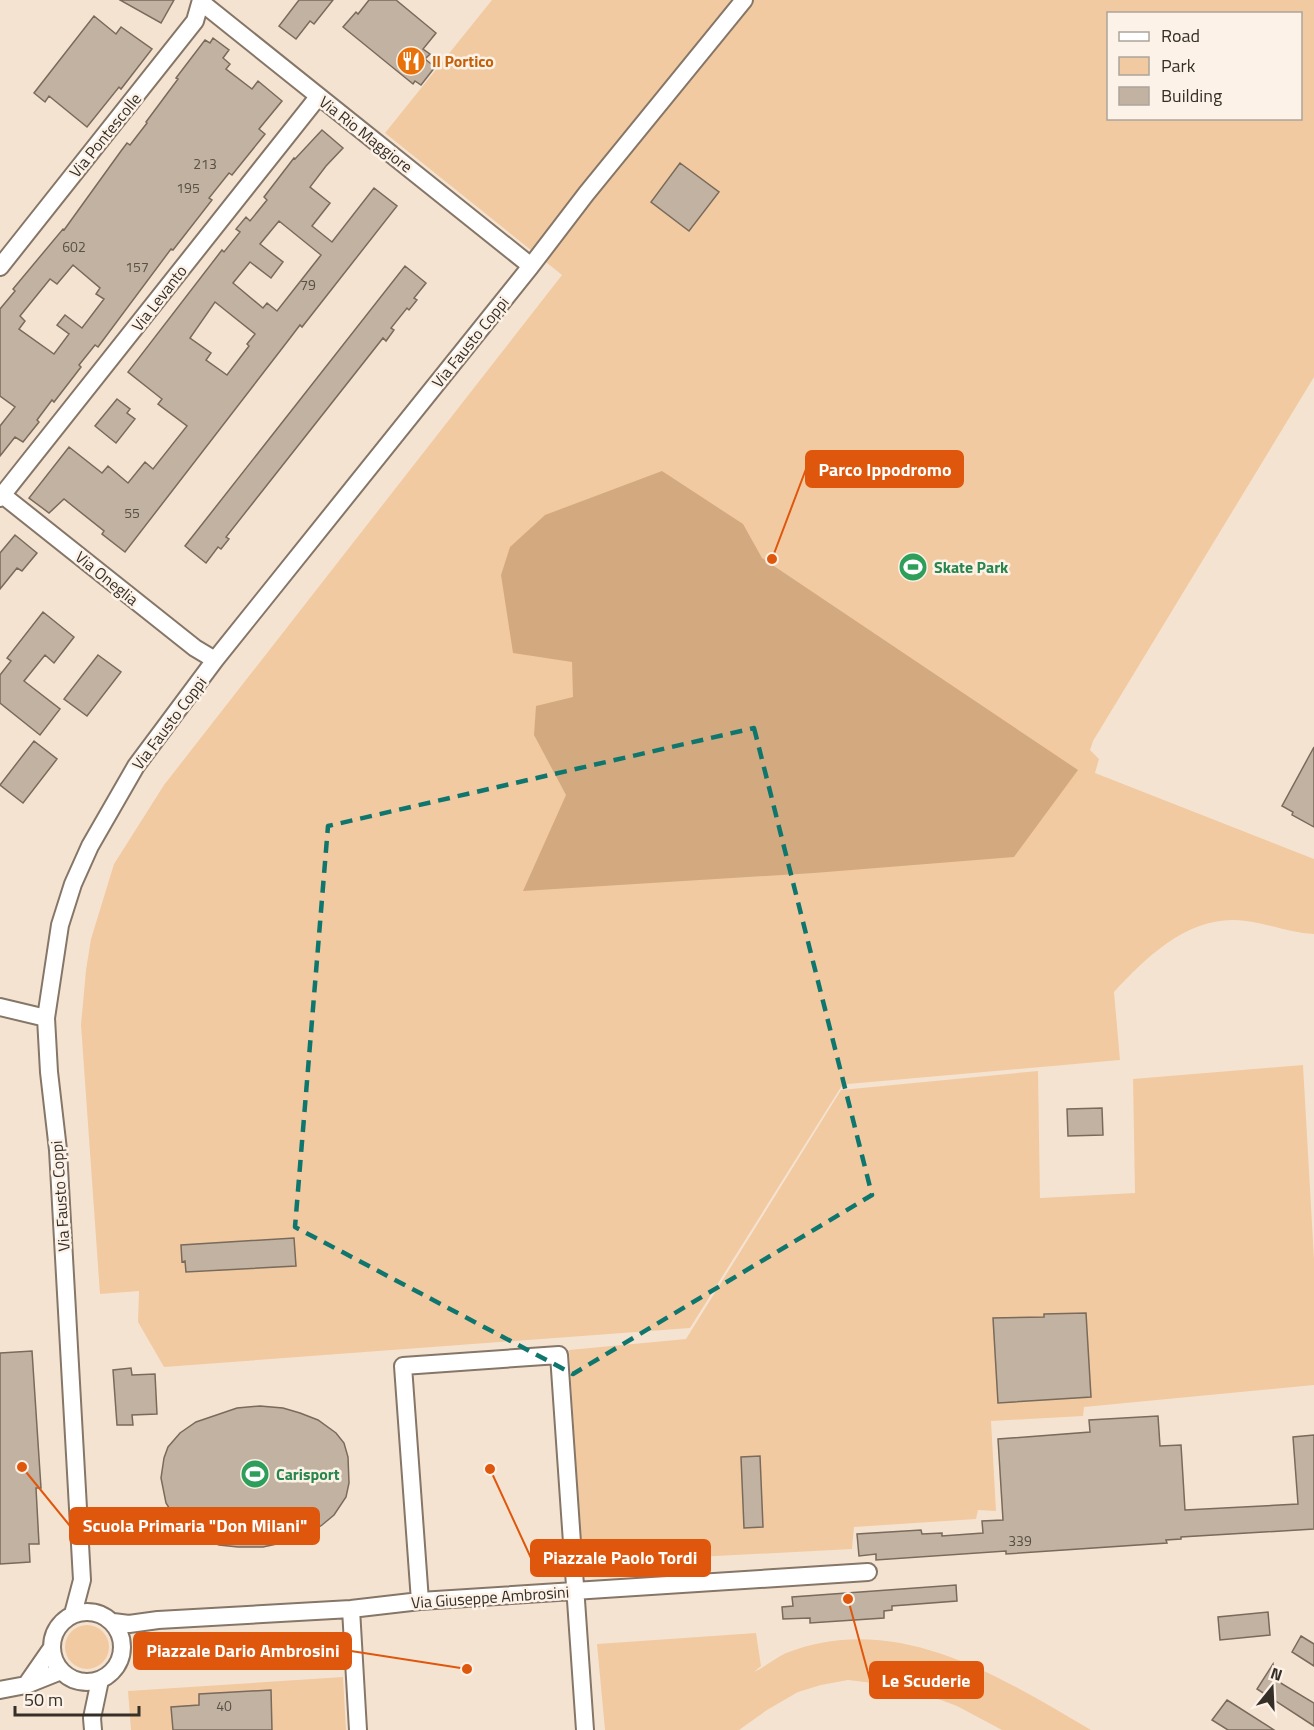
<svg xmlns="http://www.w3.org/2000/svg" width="1314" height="1730" viewBox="0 0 1314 1730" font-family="'Titillium Web',sans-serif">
	<rect width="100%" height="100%" fill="#f5e3d2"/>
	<path fill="#f2caa1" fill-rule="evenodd" d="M492,0H1314V377L1093,741L1090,750L1099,759L1095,773L1314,859V934C1291,933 1269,924 1246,921C1192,913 1148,955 1114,992L1120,1060L848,1084L841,1087L690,1328L164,1367L138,1322L139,1291L100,1294L81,1025L86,970L91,939L114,864L164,785L562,275L385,133ZM1108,14H1300V118H1108Z
		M1303,1065L1314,1259V1385L1084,1407L1083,1416L991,1421L996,1511L978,1510L976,1519L854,1527L852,1549L582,1563L569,1350L686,1339L841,1090L1038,1071L1040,1198L1135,1193L1133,1079Z
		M65 1647a22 22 0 1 1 44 0a22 22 0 1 1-44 0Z
		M756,1633L761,1666L754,1672C765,1667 775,1658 786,1653C896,1610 999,1676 1091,1730H1002L957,1706L906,1687L848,1680L821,1685L798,1692L767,1710L739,1730H605L597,1644Z
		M343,1677L346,1730H131L128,1691Z"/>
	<path fill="#d3aa7f" d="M662,471L743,524L762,558L1078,770L1014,857L814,873L523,891L566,795L534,735L536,706L573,697L572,662L513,653L501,575L510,547L545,515Z"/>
	<path fill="#c2b2a1" stroke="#796a5b" stroke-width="1.5" fill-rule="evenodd" d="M120,0H174L161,23Z
		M299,0H333L314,24L310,21L296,39L279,26Z
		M369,0H396L436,33L423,49L430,54L425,59L435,67L421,85L415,81L413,84L343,27L356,12L358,14Z
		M94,16L116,34L121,27L152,49L121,89L119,87L87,127L49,96L45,102L34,93Z
		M213,38L229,50L223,58L230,64L226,69L252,89L258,81L282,101L259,129L265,134L232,175L229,173L209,198L212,200L173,250L171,249L98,347L95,345L79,365L81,367L54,402L52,400L37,420L39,422L23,442L15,437L0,456V426L15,407L0,396V309L15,291L13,289L63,229L64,230L121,151L127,143L130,145L147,123L146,122L178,79L176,78L205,40L210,43ZM73,265L100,288L96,294L104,299L82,328L65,315L57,325L69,334L54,354L19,329L25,321L20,316L50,279L57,284Z
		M322,130L343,148L326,166L310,187L330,203L312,226L332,242L374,188L397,206L302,327L300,325L287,342L125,552L102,534L104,531L64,499L49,513L29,498L69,447L102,473L108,466L128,483L145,462L153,469L187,426L158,404L162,399L128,372L222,250L224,252L240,232L236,229L246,217L250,221L267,200L264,197L294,158L295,159ZM279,221L321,255L277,311L267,303L263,308L233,283L250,262L271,278L283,262L260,244ZM215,302L255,334L247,344L249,346L227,375L206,360L211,353L190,338Z
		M680,163L719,192L689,231L651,202Z
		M405,266L426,283L414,298L417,300L409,310L407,308L391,328L394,330L386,341L383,338L226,537L229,539L221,549L218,547L206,563L185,546Z
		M117,399L130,409L127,413L135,419L116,443L95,426Z
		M15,535L37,553L22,571L17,568L0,589V553Z
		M43,612L74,637L54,663L45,655L24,681L60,709L40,735L0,703V675L11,661L7,658Z
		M98,655L121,672L87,716L64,699Z
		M34,741L57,759L23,803L0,785Z
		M1314,747V827L1292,815L1293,812L1282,806Z
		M1102,1108L1103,1135L1068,1136L1067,1109Z
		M294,1238L296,1266L186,1272L185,1261L182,1262L181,1245Z
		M1086,1313L1091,1397L998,1403L993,1318L1044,1317V1314Z
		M32,1351L41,1488H36L39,1544H29L30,1562L0,1564V1353Z
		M131,1368L132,1375L155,1374L157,1414L132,1415L133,1425H117L113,1370Z
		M260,1406L283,1408L300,1413L318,1420L336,1433L344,1443L348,1457L349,1483L346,1497L334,1515L322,1525L310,1533L286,1542L263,1547H238L219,1545L203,1539L179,1524L166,1503L161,1478L164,1458L168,1447L180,1433L196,1422L237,1408Z
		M1158,1416L1160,1446L1181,1445L1185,1510L1298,1504L1293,1437L1314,1435V1529L1181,1537V1539L1166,1540L1167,1543L1006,1554V1551L876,1560V1554L859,1556L857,1534L921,1530L922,1534L942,1533V1536L983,1533L982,1521L1003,1520L998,1439L1090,1432L1089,1420Z
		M760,1456L763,1527L744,1528L741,1457Z
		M956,1585L957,1601L892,1606V1610L884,1611V1618L810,1623V1618L783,1619L782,1607L793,1606L792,1597Z
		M1268,1612L1270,1635L1220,1640L1218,1617Z
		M1301,1636L1314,1644V1666L1292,1652Z
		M1273,1664L1274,1679L1314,1703V1726L1257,1689Z
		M271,1690L272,1730H173L171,1707L199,1705V1694Z
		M1227,1700L1274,1730H1228L1212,1720Z"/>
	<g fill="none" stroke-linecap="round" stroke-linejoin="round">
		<g stroke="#867667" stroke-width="20">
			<path id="minor" d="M201,2L531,266
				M0,267L195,21L201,0
				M0,493L195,648L215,660
				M0,498L318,97
				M0,1007L46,1018
				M420,1601L403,1366L559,1355L585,1730
				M351,1609L358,1730
				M52 1647a35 35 0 1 1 70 0a35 35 0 1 1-70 0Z
				M73,1614L82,1580L58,1150L49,1072L46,1018L60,925L73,884L90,846L136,766L215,660L531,266L586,194L744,0
				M113,1622L129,1624L158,1620L351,1609L420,1601L868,1572
				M26,1685L51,1649
				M0,1690L26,1685L61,1671
				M93,1730L92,1718L100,1680"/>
		</g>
		<use href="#minor" stroke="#fff" stroke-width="16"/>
	</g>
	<path fill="none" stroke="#0f766e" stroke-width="4.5" stroke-dasharray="12 8" stroke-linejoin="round" d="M754,728L872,1195L573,1374L295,1227L328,826Z"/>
	<defs>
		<g id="restaurant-disc" transform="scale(1.5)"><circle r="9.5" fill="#e8710a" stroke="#fcf2e7"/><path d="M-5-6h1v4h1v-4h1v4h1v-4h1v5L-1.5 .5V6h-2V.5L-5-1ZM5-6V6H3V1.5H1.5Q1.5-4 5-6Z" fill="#fff"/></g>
		<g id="stadium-disc" transform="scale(1.5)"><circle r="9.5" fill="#2e9e5b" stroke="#fcf2e7"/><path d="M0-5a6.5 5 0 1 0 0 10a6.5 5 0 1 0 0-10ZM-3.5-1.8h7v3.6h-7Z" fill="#fff"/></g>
	</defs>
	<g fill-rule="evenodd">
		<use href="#restaurant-disc" x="411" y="61"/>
		<use href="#stadium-disc" x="913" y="567"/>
		<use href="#stadium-disc" x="255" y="1474"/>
	</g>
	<g text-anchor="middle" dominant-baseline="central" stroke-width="5" stroke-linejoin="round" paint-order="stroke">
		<g font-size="14" fill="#585046">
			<text x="205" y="163">213</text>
			<text x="188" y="187">195</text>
			<text x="74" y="246">602</text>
			<text x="137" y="266">157</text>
			<text x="308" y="284">79</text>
			<text x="132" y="512">55</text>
			<text x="1020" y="1540">339</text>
			<text x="224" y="1705">40</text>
		</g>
		<g font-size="16" font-weight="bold" fill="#c56008" stroke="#fcf2e7" text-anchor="start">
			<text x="432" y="61">Il Portico</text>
		</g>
		<g font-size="16" fill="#352f28" stroke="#fcf2e7">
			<text transform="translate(366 134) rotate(38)">Via Rio Maggiore</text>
			<text transform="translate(105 135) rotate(-51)">Via Pontescolle</text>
			<text transform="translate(159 298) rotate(-52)">Via Levanto</text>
			<text transform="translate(470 342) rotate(-51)">Via Fausto Coppi</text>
			<text transform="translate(107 578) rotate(39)">Via Oneglia</text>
			<text transform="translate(169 723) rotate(-53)">Via Fausto Coppi</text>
			<text transform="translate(60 1196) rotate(-94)">Via Fausto Coppi</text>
			<text transform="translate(490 1597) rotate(-4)">Via Giuseppe Ambrosini</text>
		</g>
		<g font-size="16" font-weight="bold" fill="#27864d" stroke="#fcf2e7" text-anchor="start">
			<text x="934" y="567">Skate Park</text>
			<text x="276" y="1474">Carisport</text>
		</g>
	</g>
	<path fill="none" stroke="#df570d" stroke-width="2" d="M772 559L806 469M22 1467L70 1526M490 1469L531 1558M467 1669L351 1651M848 1599L870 1680"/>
	<g fill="#df570d" stroke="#fcf2e7" stroke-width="2">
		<circle cx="772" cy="559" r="6"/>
		<circle cx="22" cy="1467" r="6"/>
		<circle cx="490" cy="1469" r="6"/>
		<circle cx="467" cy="1669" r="6"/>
		<circle cx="848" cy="1599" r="6"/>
	</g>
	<g fill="#df570d" stroke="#df570d" stroke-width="2">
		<rect x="806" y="451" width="157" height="36" rx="6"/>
		<rect x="70" y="1508" width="249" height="36" rx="6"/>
		<rect x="531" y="1540" width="179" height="36" rx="6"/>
		<rect x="134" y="1633" width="217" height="36" rx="6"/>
		<rect x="870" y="1662" width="113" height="36" rx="6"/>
	</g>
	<g font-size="18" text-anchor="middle" font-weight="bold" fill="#fff">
		<text x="885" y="476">Parco Ippodromo</text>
		<text x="195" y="1532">Scuola Primaria "Don Milani"</text>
		<text x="620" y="1564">Piazzale Paolo Tordi</text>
		<text x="243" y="1657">Piazzale Dario Ambrosini</text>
		<text x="926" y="1687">Le Scuderie</text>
	</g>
	<rect x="1107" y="12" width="195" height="108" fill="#fcf2e7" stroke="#aca49b" stroke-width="1.5"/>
	<rect x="1119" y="32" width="30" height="9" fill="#ffffff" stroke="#aca49b" stroke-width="1.5"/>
	<text x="1161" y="42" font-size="18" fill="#352f28">Road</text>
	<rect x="1119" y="57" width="30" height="18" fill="#f2caa1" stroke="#aca49b" stroke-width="1.5"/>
	<text x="1161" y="72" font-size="18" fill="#352f28">Park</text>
	<rect x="1119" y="87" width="30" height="18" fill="#c2b2a1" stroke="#aca49b" stroke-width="1.5"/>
	<text x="1161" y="102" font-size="18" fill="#352f28">Building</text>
	<g transform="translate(1272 1688) rotate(18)" stroke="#fcf2e7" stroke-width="4.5" paint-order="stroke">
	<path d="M0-4.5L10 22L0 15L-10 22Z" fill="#352f28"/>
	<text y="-9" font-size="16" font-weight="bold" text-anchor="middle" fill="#352f28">N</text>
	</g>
	<path d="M15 1706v9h124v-9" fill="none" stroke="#352f28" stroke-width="3"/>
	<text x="24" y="1706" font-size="18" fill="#352f28" stroke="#fcf2e7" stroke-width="4.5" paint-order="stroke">50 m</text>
</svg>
